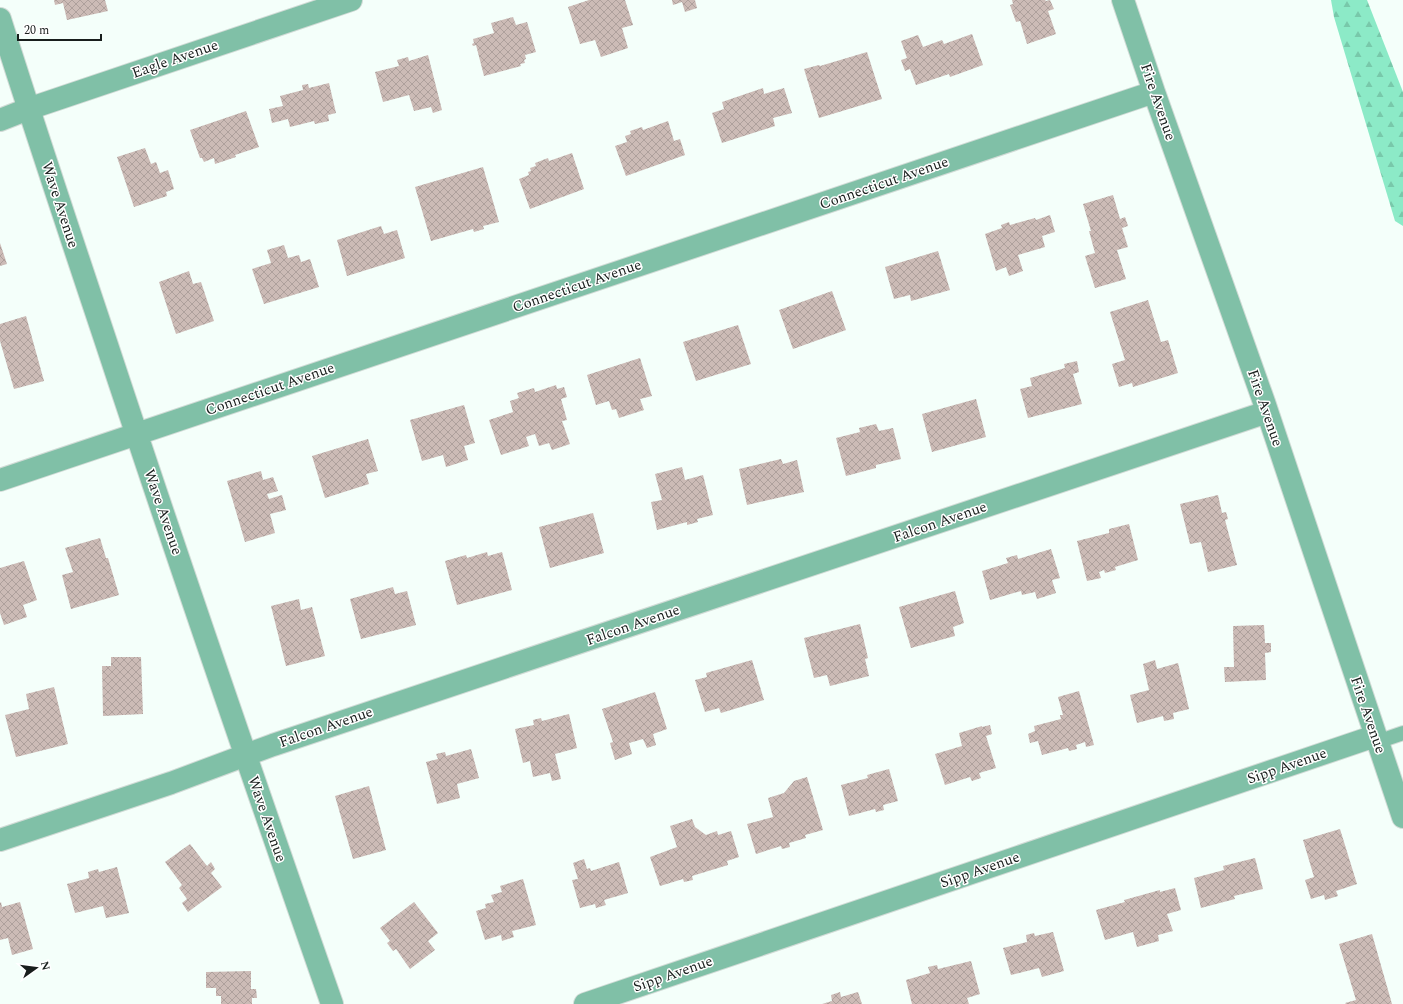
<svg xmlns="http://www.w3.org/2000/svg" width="1403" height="1004" viewBox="0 0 1403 1004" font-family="Spectral,serif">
	<defs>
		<pattern id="forest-firs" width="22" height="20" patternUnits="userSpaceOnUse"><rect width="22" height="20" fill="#8ceac7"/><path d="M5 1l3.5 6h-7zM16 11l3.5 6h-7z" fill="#78c8aa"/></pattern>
		<pattern id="building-cross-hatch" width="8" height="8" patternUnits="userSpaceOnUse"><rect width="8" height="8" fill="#ccbbb6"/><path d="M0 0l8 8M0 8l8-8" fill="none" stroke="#aea09c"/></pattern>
	</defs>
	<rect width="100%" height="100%" fill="#f4fffa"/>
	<path fill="url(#forest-firs)" d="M1331,0H1367L1403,92V226L1395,221L1334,17Z"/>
	<path fill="url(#building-cross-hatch)" d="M54,0H105L108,11L67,20L63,3L55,5Z
		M589,0H625L633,25L622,28L628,48L601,57L595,40L580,44L568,7Z
		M672,0H695L697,8L685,12L682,2L673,5Z
		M1012,0H1045L1046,1L1050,0L1054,9L1048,11L1056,34L1027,44L1020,21L1016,22L1010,5L1013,4Z
		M513,17L516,25L527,22L536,52L525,55L526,59L524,60L525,63L520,64L521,66L484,76L476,45L473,46L472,44L474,43L473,39L494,33L491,23Z
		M972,34L983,65L950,77L949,74L916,85L910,69L905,71L901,60L907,58L901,41L918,35L923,47L942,40L944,44Z
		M867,52L882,99L819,118L804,69L819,65L820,66Z
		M428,55L442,110L433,113L431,107L414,111L409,95L383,102L375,72L399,66L397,60L408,57L409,61Z
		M329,83L336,113L328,115L329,121L315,124L314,121L290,127L288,119L272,123L269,109L283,106L280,96L303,90L302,85L308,84L309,88Z
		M763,88L764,94L784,88L792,113L773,118L775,126L722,143L712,113L724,109L722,102Z
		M246,111L259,147L235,155L236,157L215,164L214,158L204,162L202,158H200L190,130Z
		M668,121L674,141L680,139L685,155L626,176L615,146L627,142L625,136L631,134L630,131L642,127L643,130Z
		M145,148L151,164L156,162L160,173L168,170L174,189L166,192L167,196L134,207L117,157Z
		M572,153L584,189L530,209L519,179L529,175L528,172L531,171L530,168L536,166L535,163L548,158L549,161Z
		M483,167L499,222L483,226L484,229L474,232L473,229L431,241L415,187Z
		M1113,195L1120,219L1125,217L1128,226L1122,228L1128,247L1117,250L1126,279L1095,288L1085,256L1095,253L1089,231H1091L1083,204Z
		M1050,215L1055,232L1042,236L1045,247L1018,255L1023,271L1009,276L1006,267L996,271L985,234L1002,228L1001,225L1009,222L1010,225L1035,218L1036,220Z
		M381,226L384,234L397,230L405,258L347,276L337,240Z
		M0,243L7,264L0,266Z
		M284,245L288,258L299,255L301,262L310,259L319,287L264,304L252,269L271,263L267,250Z
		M938,251L950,290L911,301L910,295L894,299L885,267Z
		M189,271L193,284L201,282L214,321L176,334L159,282Z
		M832,291L846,330L793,349L779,310Z
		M1148,300L1161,342L1168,340L1178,373L1133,387L1132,383L1119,387L1112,364L1125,360L1110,312Z
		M26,316L44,381L14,389L0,341V324Z
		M738,325L751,364L696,381L683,342Z
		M640,358L652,396L640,399L644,410L619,418L616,409L612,410L609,401L596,405L587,375Z
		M1077,361L1079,372L1073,374L1082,404L1028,418L1020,389L1032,386L1030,378L1065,368L1064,364Z
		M556,385L557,389L564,387L567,397L561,399L567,420L562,421L570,444L552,450L549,443L539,446L535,434L526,437L529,446L501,455L489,420L513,412L510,401L519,398L517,393L534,388L535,392Z
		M976,399L986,437L932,452L922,414Z
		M464,405L475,443L464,446L468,460L446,467L443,455L422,461L410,420Z
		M876,424L879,431L893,428L901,459L876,465V468L846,476L836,438L860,432L859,428Z
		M368,439L378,471L366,474L369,484L325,498L312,456Z
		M781,459L783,464L797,460L804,492L747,505L739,469Z
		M682,467L685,480L703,475L713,515L697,519L698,522L687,525V522L657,530L651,502L662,500L655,474Z
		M261,471L263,480L273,477L278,491L267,494L269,499L282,495L286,510L270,514L275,533L245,542L227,481Z
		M1218,495L1222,513L1226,512L1228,519L1225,520L1237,565L1208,572L1201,542L1190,544L1180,504Z
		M593,513L604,553L550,568L539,527Z
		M1129,524L1138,560L1115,567L1116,570L1105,573L1104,570L1099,572L1101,578L1087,581L1077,541L1109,533V529Z
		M100,538L106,558H108L119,595L71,609L62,575L73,572L65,548Z
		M1051,549L1060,578L1052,580L1056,593L1037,599L1035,592L1022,595L1021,591L990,600L982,571L1008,563L1006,558L1017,555L1018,559Z
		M487,552L488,556L502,552L512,590L457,605L445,561L466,555L467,558Z
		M24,561L37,600L23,605L27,617L4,625L0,613V568Z
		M393,587L395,594L407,591L416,625L361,639L350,599Z
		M955,591L964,623L953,627L955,636L911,648L899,607Z
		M299,599L301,610L312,607L325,656L286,666L271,606Z
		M860,624L868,658L865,659L869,676L830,686L827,675L814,678L804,638Z
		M1264,625L1265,643H1271V652L1265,653L1266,680L1225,682L1224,667H1234L1233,626Z
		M111,657H141L143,714L103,716L102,666H111Z
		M752,660L764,700L721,713L719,708L705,712L695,680L707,677L706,673Z
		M1155,660L1157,669L1178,663L1189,709L1173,713L1174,719L1164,721L1163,716L1137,723L1130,695L1149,690L1143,664Z
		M54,687L68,744L16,757L5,715L29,709L26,694Z
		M1079,691L1094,745L1086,747L1085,742L1076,745L1077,749L1069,751L1068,748L1042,755L1038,741L1030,743L1028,734L1035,731L1034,726L1061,719L1060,715H1063L1058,697Z
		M655,692L667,729L653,734L656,745L647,748L643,739L629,743L632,754L615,760L610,743L613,742L602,709Z
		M569,714L577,748L555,754L561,779L552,781L550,773L533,777L530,761L523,763L515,729L534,725L533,720L541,718L542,721Z
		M990,725L992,734L986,736L996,768L979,773L981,778L972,781L970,777L945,785L935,754L962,746L959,733L982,726V727Z
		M471,749L479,778L457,784L460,798L437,804L426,762L438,759L436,754L445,752L446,756Z
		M889,769L898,801L883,805L884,810L876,812L875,809L849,816L841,785L868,778L867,775Z
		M807,777L823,830L805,835L806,838L789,843L790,847L782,849L781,846L756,854L747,824L773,817L768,798L784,793L794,781Z
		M369,786L386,850L353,859L335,796Z
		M692,819L695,827L706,835L717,831L718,835L731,831L739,857L727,861L728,865L692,876L693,880L684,882L683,879L660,886L650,857L677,847L670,826Z
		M1340,829L1357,884L1336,891L1338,896L1325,900L1324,895L1311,899L1305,880L1314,877L1303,840Z
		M190,844L207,866L211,862L215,869L211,873L222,887L188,912L182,903L187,899L179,888L182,885L165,862Z
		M1255,858L1263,889L1234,896L1235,899L1201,908L1194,878L1224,870L1223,866Z
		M584,859L587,869L590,868L591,871L619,862L628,893L604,900L606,905L596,908L595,904L580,908L572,880L578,879L573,863Z
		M117,867L129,913L106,918L103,906L75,913L67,884L89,878L88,872L98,869L99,872Z
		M523,879L536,925L512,931L514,937L502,941L501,935L485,940L476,911L486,908L485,904L494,902L491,895L502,892L500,886Z
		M1175,888L1181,910L1167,914L1173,931L1158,935L1159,941L1137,947L1133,932L1105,940L1096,910L1125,902L1124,900L1160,890V892Z
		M1,902L2,907L20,902L33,949L12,955L8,938L0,940V903Z
		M414,902L438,933L428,941L435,950L410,969L396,949L393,951L387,943L390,941L380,928Z
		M1053,932L1064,971L1042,977L1039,968L1011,975L1003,948L1027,942L1026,935L1034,933L1035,936Z
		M1372,934L1392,1004H1346L1345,1003L1356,1000L1339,944Z
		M971,961L980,994L967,998L969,1004H912L906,980L930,973L928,967L937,965L938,969Z
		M251,971V989H256L257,998H252V1004H221V996H216V988H206V972Z
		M840,992L841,997L858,992L862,1004H822L832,1001L831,995Z"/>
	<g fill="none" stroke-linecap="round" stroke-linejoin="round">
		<g stroke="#d1dbd6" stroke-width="16">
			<path id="lane" d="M1377,742L1403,733"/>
		</g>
		<g stroke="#d1dbd6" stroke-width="24">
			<path id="street" d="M1123,0L1154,92L1264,402L1403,817
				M0,19C34,127 70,234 106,342C179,563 255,784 332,1004
				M0,120L28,109L351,0
				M0,480L1154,92
				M0,840L171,783L273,745L1267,412
				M585,1004L1375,736"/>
		</g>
		<use href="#lane" stroke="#80c0a7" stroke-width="14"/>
		<use href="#street" stroke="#80c0a7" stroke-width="22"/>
	</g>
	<g text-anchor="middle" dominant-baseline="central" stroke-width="3" stroke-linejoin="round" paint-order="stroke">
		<g font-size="15" fill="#181e1c" stroke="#fff">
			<text transform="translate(175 59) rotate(-19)">Eagle Avenue</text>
			<text transform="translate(1158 102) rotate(71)">Fire Avenue</text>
			<text transform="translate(884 183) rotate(-19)">Connecticut Avenue</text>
			<text transform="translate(60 205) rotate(72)">Wave Avenue</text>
			<text transform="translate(577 286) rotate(-19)">Connecticut Avenue</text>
			<text transform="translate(270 389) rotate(-19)">Connecticut Avenue</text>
			<text transform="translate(1265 408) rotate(71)">Fire Avenue</text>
			<text transform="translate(163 512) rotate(71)">Wave Avenue</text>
			<text transform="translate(940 522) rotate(-19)">Falcon Avenue</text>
			<text transform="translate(633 625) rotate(-19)">Falcon Avenue</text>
			<text transform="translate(1368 715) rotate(71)">Fire Avenue</text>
			<text transform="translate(326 727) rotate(-19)">Falcon Avenue</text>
			<text transform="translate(1287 766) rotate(-19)">Sipp Avenue</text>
			<text transform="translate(267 819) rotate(71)">Wave Avenue</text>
			<text transform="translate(980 870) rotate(-19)">Sipp Avenue</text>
			<text transform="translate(673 974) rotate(-19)">Sipp Avenue</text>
		</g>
	</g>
	<g transform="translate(36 968) rotate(76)" stroke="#ffffff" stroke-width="3" paint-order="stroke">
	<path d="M0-3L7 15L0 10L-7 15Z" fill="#181e1c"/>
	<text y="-6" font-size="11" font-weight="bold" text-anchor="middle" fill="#181e1c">N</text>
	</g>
	<path d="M18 34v6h83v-6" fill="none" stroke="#181e1c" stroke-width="2"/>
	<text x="24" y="34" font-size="12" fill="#181e1c" stroke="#ffffff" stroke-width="3" paint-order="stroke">20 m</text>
</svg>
